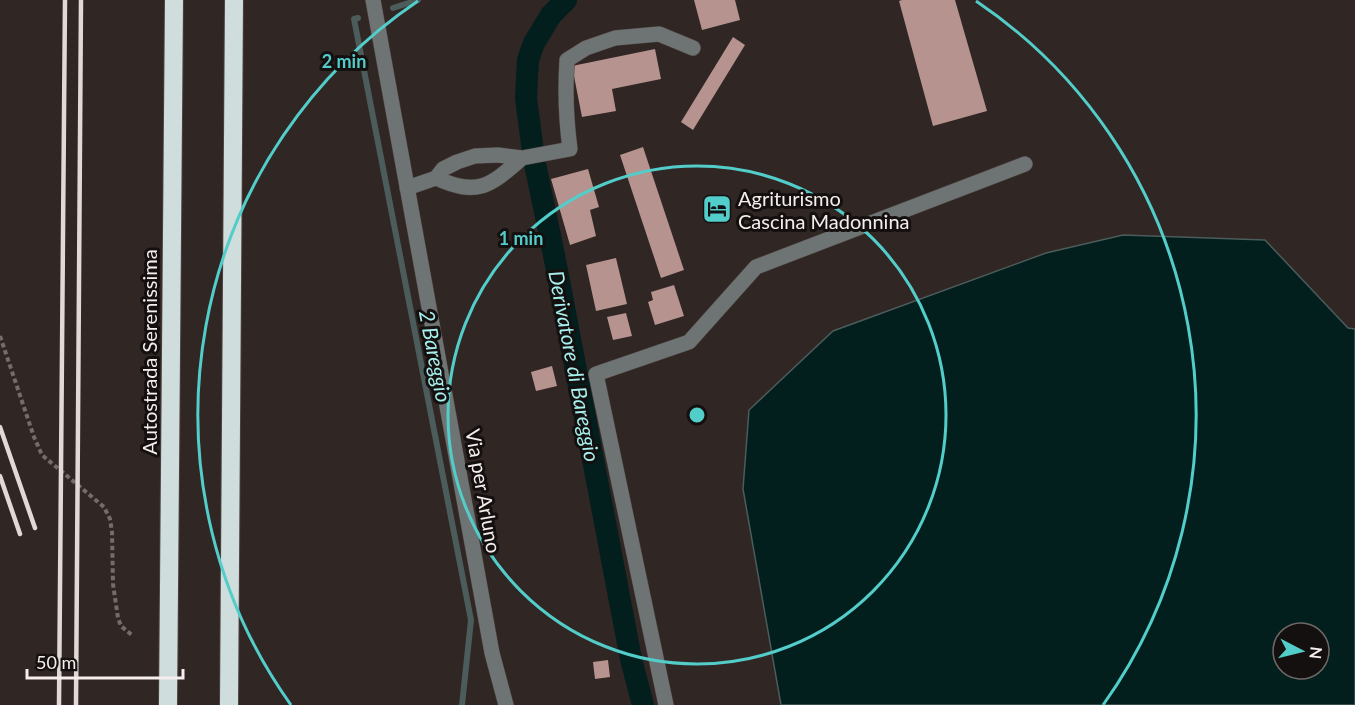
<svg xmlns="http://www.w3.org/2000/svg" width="1355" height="705" viewBox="0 0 1355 705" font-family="Lato,sans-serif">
	<rect width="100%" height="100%" fill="#302624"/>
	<path fill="#021e1d" stroke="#4b5c5b" stroke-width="1.5" fill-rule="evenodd" d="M1123,235L1265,240L1348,328L1355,329V705H781L743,489L749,410L833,331L1046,253ZM1283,633H1319V669H1283Z"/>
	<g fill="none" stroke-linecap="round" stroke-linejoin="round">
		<path stroke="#4b5c5b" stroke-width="6" d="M393,8L418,0
			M358,18L354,19L471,620L462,705"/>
		<path stroke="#021e1d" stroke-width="22" d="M566,0L551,15L534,43L528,60L526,98L534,159L555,260L631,659L643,705"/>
	</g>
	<path fill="#b6938e" d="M694,0H735L740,20L702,30Z
		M902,0H955L987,111L933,126L899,1Z
		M733,37L745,45L693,130L681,122Z
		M655,49L661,79L612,89L616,111L582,117L572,66Z
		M643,147L684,270L661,278L620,155Z
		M588,169L599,207L590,210L596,236L570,245L551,179Z
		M616,258L627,304L596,311L586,265Z
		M674,285L684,316L655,325L648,302L653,300L651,292Z
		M626,313L632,336L613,340L607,317Z
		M552,366L557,386L536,391L531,372Z
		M608,660L610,677L595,679L593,662Z"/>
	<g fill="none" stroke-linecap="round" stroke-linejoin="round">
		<g stroke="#4c4240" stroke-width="16">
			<path id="minor" d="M373,0L492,653L506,705
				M436,178C478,197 490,186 522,158
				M407,188L436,178L443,169L457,162L475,156L498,155L522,158L570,149C566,119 565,90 567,60L586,48L615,38L659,34L693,48
				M666,705L596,374L689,342L756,267L1025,164"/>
		</g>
		<g stroke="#4c4240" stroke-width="20">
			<path id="highway" d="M168,705L174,0
				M229,705L234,0"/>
		</g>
		<path stroke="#756c6a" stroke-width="4" stroke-dasharray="4.5 3" stroke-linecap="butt" d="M0,336L34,437L42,455L104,507L110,519L112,532L113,584L118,618L121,626L133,636"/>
		<use href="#minor" stroke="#6e7473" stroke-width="15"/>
		<use href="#highway" stroke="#cfdddc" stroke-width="18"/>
		<path stroke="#e0d9d8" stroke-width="4.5" d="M0,427L35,528
			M0,476L20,534
			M59,705L65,0
			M76,705L81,0"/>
	</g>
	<g fill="none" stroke="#53cdca" stroke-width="3">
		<circle cx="697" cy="415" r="249"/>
		<path d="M291 705A499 499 0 0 1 418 1M976 1A499 499 0 0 1 1103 705"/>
	</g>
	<defs>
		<g id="hotel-square" transform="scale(1.5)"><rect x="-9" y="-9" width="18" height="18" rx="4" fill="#53cdca" stroke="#151010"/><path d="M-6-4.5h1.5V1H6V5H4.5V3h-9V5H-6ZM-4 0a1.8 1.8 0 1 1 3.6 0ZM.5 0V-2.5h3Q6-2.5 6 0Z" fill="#111"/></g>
	</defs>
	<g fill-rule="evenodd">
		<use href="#hotel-square" x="717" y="209"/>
	</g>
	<g text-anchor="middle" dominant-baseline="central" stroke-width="6" stroke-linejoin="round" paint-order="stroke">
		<g font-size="20" fill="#f5eeed" stroke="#151010" text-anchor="start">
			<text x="738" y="198">Agriturismo<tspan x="738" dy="23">Cascina Madonnina</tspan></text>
		</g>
		<g font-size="20" fill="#f5eeed" stroke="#151010">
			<text transform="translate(149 352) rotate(-90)">Autostrada Serenissima</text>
			<text transform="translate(484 491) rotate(80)">Via per Arluno</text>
		</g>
		<g font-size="21" font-style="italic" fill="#a6f0ed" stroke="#151010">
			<text transform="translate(436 356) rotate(79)">2 Bareggio</text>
			<text transform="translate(575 366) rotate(79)">Derivatore di Bareggio</text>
		</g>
	</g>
	<circle cx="697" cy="415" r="9" fill="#53cdca" stroke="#151010" stroke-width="3"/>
	<g font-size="18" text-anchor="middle" font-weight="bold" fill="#53cdca" stroke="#151010" stroke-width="6" stroke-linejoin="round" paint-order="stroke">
		<text x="344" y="68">2 min</text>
		<text x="521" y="245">1 min</text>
	</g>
	<g transform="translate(1301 651) rotate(97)"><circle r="28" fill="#151010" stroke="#6f6968" stroke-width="1.5"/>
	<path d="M0-4.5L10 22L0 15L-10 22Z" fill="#53cdca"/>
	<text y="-9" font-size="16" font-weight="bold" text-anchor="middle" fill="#f5eeed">N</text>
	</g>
	<path d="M27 669v9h156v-9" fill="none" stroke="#f5eeed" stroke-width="3"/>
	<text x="36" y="669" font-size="18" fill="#f5eeed" stroke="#151010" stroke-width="4.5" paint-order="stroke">50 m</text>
</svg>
